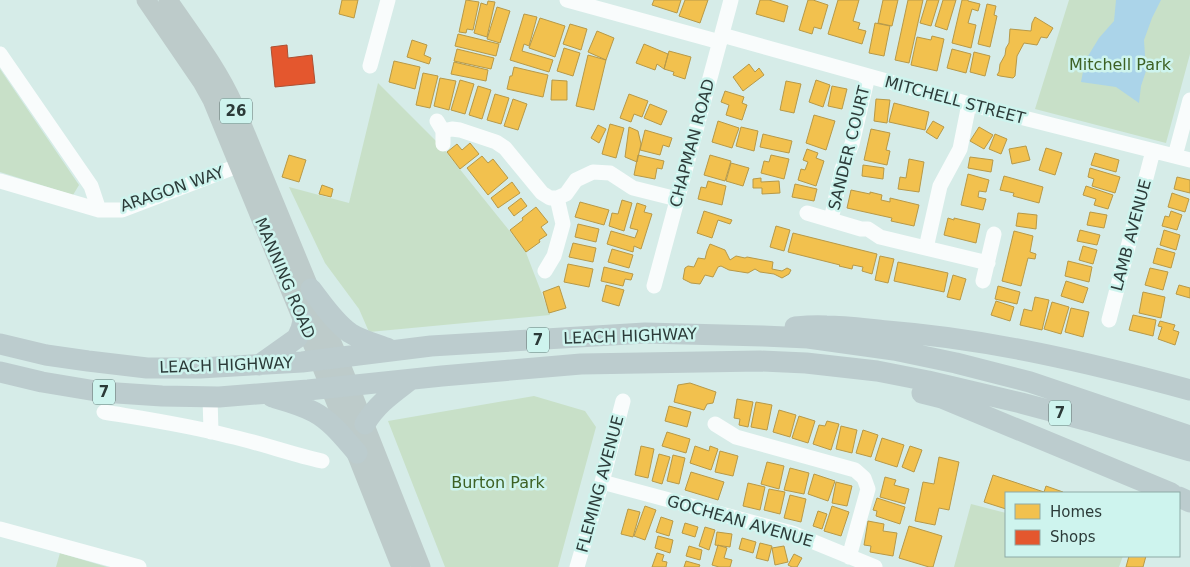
<svg xmlns="http://www.w3.org/2000/svg" width="1190" height="567" viewBox="0 0 1190 567" font-family="'DejaVu Sans',sans-serif">
	<rect width="100%" height="100%" fill="#d6ece8"/>
	<path fill="#c8e0c8" d="M1069,0H1190V54L1166,143L1035,109Z
		M0,69L79,185L73,195L0,172Z
		M378,83L442,147L525,250L550,315L369,332L359,309L325,263L289,187L349,203Z
		M534,396L585,411L596,427L558,567H445L388,421Z
		M971,504L1006,513V556H1123L1119,567H954Z
		M60,553L107,567H56Z"/>
	<path fill="#abd4e9" d="M1116,0H1161L1152,18L1144,40L1146,71L1141,86L1139,103L1116,87L1081,82L1085,61L1099,38L1114,21Z"/>
	<path fill="#f2c14e" stroke="#b79948" d="M342,0H358L354,18L339,14Z
		M466,0L479,2L473,30L467,29L466,33L459,32Z
		M654,0H681L677,13L652,5Z
		M685,0H708L700,23L679,16Z
		M760,0H769L788,6L784,22L756,14Z
		M808,0H813L828,5L821,29L814,27L812,34L799,30Z
		M838,0H859L853,21L860,23L858,29L866,31L862,44L828,34Z
		M883,0H898L892,26L878,23Z
		M908,0H923L909,63L895,60Z
		M927,0H939L931,26L920,23Z
		M943,0H956L947,30L935,26Z
		M962,0H968V1L980,4L978,11L972,9L968,23L976,25L971,48L952,43Z
		M488,1L495,2L487,37L474,33L481,3L487,5Z
		M987,4L996,6L994,15L997,16L990,47L978,44Z
		M497,7L510,11L500,43L487,39Z
		M524,14L537,17L529,46L524,44L522,51L553,60L549,72L510,60Z
		M1035,17L1053,28L1047,38L1041,37L1037,45L1024,43L1017,56L1015,76L1013,78L1000,76L997,75L999,72L1000,64L1005,55L1006,48L1009,43L1010,29L1031,31L1032,23Z
		M540,18L565,26L555,57L529,48Z
		M875,23L890,26L884,56L869,53Z
		M570,24L587,29L581,50L563,44Z
		M597,31L614,38L606,60L588,52Z
		M458,34L499,44L496,56L455,46Z
		M932,36L944,39L937,71L911,65L917,37L931,40Z
		M412,40L427,45L424,55L431,58L429,64L407,57Z
		M644,44L668,54L664,69L657,64L655,70L636,63Z
		M564,48L580,53L573,76L557,71Z
		M457,49L494,58L491,69L454,61Z
		M952,49L971,54L966,73L947,68Z
		M669,51L691,57L685,79L673,75L674,72L664,69Z
		M974,52L990,56L985,76L970,72Z
		M588,55L606,60L594,110L576,106Z
		M394,61L420,67L415,89L389,82Z
		M454,62L488,70L486,81L451,74Z
		M749,64L755,72L759,68L764,75L743,91L733,77Z
		M514,67L548,75L543,97L507,89L510,76H512Z
		M423,73L438,76L430,108L416,105Z
		M440,78L456,81L449,110L434,106Z
		M460,80L474,84L465,114L451,110Z
		M552,80L567,81V100H551Z
		M816,80L830,85L823,107L809,102Z
		M786,81L801,84L794,113L780,110Z
		M478,86L491,90L482,119L469,115Z
		M832,86L847,89L842,109L828,106Z
		M725,91L744,97L742,103L747,105L742,120L726,115L729,105L721,102Z
		M495,94L509,98L501,124L487,120Z
		M629,94L648,101L642,117L634,114L631,122L620,118Z
		M513,99L527,104L518,130L504,126Z
		M876,99L890,100L887,123L874,121Z
		M894,103L929,112L925,130L889,122Z
		M650,104L667,111L661,125L644,118Z
		M814,115L835,121L826,150L806,143Z
		M718,121L739,128L732,148L712,142Z
		M933,121L944,127L937,139L926,132Z
		M610,124L624,128L616,158L602,154Z
		M598,125L606,129L599,143L591,138Z
		M629,127L638,131L641,144L637,162L625,157Z
		M741,127L758,131L754,151L736,146Z
		M979,127L993,135L984,149L970,141Z
		M871,129L890,133L886,150L890,151L887,165L864,160Z
		M645,130L672,138L669,147L663,145L660,155L640,150Z
		M763,134L792,141L789,153L760,147Z
		M995,134L1007,139L1001,154L989,149Z
		M470,143L479,154L460,169L447,152L457,144L462,150Z
		M1026,146L1030,160L1012,164L1009,149Z
		M1046,148L1062,153L1055,175L1039,170Z
		M807,149L818,153L816,158L824,161L816,186L798,180L801,169L805,170L808,162L803,160Z
		M1095,153L1119,160L1116,172L1091,165Z
		M289,155L306,160L299,182L282,177Z
		M638,155L664,161L662,169L657,168L655,179L634,175Z
		M710,155L731,161L725,181L704,175Z
		M771,155L789,159L784,179L761,173L764,161L769,162Z
		M482,156L488,163L493,159L508,178L488,195L467,168Z
		M970,157L993,160L991,172L968,168Z
		M909,159L924,162L919,192L898,189L900,177L906,178Z
		M731,163L749,168L743,186L726,181Z
		M863,165L884,168L883,179L862,176Z
		M1090,168L1120,177L1115,193L1092,186L1094,179L1088,177Z
		M968,174L989,180L986,192L979,191L978,197L986,199L983,210L961,205Z
		M1004,176L1043,187L1039,203L1013,196L1014,193L1000,190Z
		M1177,177L1190,180V193L1174,189Z
		M761,178V182L779,181L780,193L762,194V188H753V179Z
		M708,181L726,186L722,205L698,199L701,187L706,188Z
		M512,182L520,193L498,208L491,198Z
		M795,184L817,189L814,201L792,197Z
		M322,185L333,189L331,197L319,194Z
		M1086,186L1113,195L1108,209L1094,205L1096,199L1083,195Z
		M851,190L870,194V192L882,195L881,200L890,202V198L919,205L914,226L891,221L892,218L847,208Z
		M1172,193L1189,199L1185,212L1168,207Z
		M521,198L527,206L514,216L508,208Z
		M622,200L632,203L624,231L609,226L612,213L618,214Z
		M580,202L609,210L604,225L575,217Z
		M637,203L646,206L644,212L652,214L641,249L634,246L633,252L607,244L611,231L635,238L638,230L630,228Z
		M536,207L548,222L541,227L547,235L539,240L540,242L526,252L510,230L523,220L522,218Z
		M704,211L732,220L730,224L718,220L712,238L697,233Z
		M1171,211L1182,215L1177,230L1162,226L1165,216L1169,217Z
		M1090,212L1107,215L1104,228L1087,225Z
		M1018,213L1037,215L1036,229L1016,226Z
		M948,218L954,220V218L980,224L976,243L944,235Z
		M578,224L599,229L596,242L575,237Z
		M776,226L790,230L784,251L770,247Z
		M1080,230L1100,235L1097,245L1077,241Z
		M1164,230L1180,235L1176,250L1160,245Z
		M1014,231L1033,236L1030,252L1036,254L1035,259L1028,258L1021,286L1002,281Z
		M793,233L877,254L872,274L862,271L863,267L853,265L852,269L839,266L840,265L788,252Z
		M573,243L596,248L593,262L569,257Z
		M710,244L725,250L730,260L736,256L745,258L747,257L773,262L772,269L782,271L787,268L791,270L789,274L782,278L774,274L760,272L755,269L748,273L729,270L721,266L718,267L713,277L705,275L700,284L691,283L683,279L685,268L688,266L694,267L698,258L705,259L707,251Z
		M1083,246L1097,250L1093,264L1079,260Z
		M1157,248L1175,253L1171,268L1153,263Z
		M612,249L633,255L629,268L608,262Z
		M880,256L894,259L888,283L875,280Z
		M1068,261L1092,267L1089,282L1065,276Z
		M898,262L948,273L944,292L894,281Z
		M568,264L593,269L589,287L564,282Z
		M604,267L633,274L631,280L625,279L623,286L601,281Z
		M1150,268L1168,272L1163,290L1145,285Z
		M953,275L966,279L960,300L947,297Z
		M1066,281L1088,288L1083,303L1061,296Z
		M606,285L624,290L619,306L602,301Z
		M1179,285L1190,288V298L1176,294Z
		M559,286L566,308L549,313L543,292Z
		M998,286L1020,292L1017,304L995,299Z
		M1143,292L1165,297L1161,318L1139,313Z
		M1035,297L1049,300L1042,330L1020,325L1024,309L1032,311Z
		M996,301L1014,307L1010,321L991,315Z
		M1052,302L1069,307L1061,334L1044,329Z
		M1071,308L1089,312L1083,337L1065,332Z
		M1133,315L1156,320L1153,336L1129,330Z
		M1160,321L1175,325L1173,330L1179,332L1175,345L1158,339L1162,327L1158,326Z
		M690,383L716,392L713,403L707,404L704,410L674,402L678,385Z
		M737,399L753,402L748,427L739,425L740,419L734,418Z
		M756,402L772,405L767,430L751,427Z
		M669,406L691,412L687,427L665,421Z
		M779,410L796,415L790,437L773,432Z
		M799,416L815,421L808,443L792,438Z
		M827,421L839,424L831,450L813,444L819,425L825,426Z
		M841,426L857,430L852,453L836,449Z
		M863,430L878,435L871,457L856,453Z
		M667,432L690,439L686,453L662,446Z
		M882,438L904,445L897,467L875,460Z
		M641,446L654,449L648,478L635,475Z
		M695,446L709,451L710,446L718,449L711,470L690,463Z
		M910,446L922,450L914,472L902,467Z
		M720,451L738,456L733,476L715,472Z
		M659,454L670,457L662,484L652,481Z
		M673,455L685,458L679,484L667,481Z
		M939,457L959,462L949,510L939,508L935,525L915,521L923,482L934,484Z
		M767,462L784,466L779,489L761,484Z
		M790,468L809,473L804,494L784,490Z
		M691,472L724,482L718,500L685,490Z
		M814,474L835,481L828,501L808,494Z
		M993,475L1044,492L1046,486L1063,492V493H1006V509L984,502Z
		M885,477L896,480L894,485L909,489L905,504L880,497Z
		M836,482L852,486L847,506L832,503Z
		M748,483L765,487L760,510L743,506Z
		M769,489L785,492L780,514L764,510Z
		M790,495L806,499L801,522L784,518Z
		M877,498L905,507L900,524L876,516L877,511L873,510Z
		M645,506L656,510L645,540L634,536Z
		M832,506L849,512L841,536L824,531Z
		M628,509L640,512L633,537L621,534Z
		M818,511L827,514L822,529L813,526Z
		M661,517L673,521L669,536L656,532Z
		M868,521L884,524L883,531L897,533L893,556L870,552L871,546L864,545Z
		M685,523L698,527L695,537L682,533Z
		M909,526L942,536L933,567H929L899,558Z
		M705,527L715,530L709,550L699,546Z
		M717,532L732,534L730,547L715,545Z
		M658,536L673,540L670,553L655,548Z
		M742,538L756,542L753,553L739,549Z
		M760,543L772,546L768,561L756,558Z
		M718,545L727,548L724,558L732,560L730,567H719L712,565Z
		M689,546L702,550L700,560L686,556Z
		M784,546L788,562L775,565L772,548Z
		M657,553L664,555L662,561L667,562L666,567H652Z
		M794,554L802,558L797,567H792L788,565Z
		M1129,556H1146L1143,567H1126Z
		M686,561L700,565L699,567H684Z"/>
	<path fill="#e4572e" stroke="#ad4f31" d="M287,45L288,58L312,55L315,83L275,87L271,47Z"/>
	<g fill="none" stroke-linecap="round" stroke-linejoin="round">
		<path stroke="#f9fcfc" stroke-width="15" d="M567,0L720,42
			M722,35L969,104L1190,160
			M0,54L91,186L99,210
			M370,66L388,0
			M437,121L443,131V144
			M443,131L452,129L460,130L496,142L505,148L542,193L550,198H557L566,194L576,180L593,172L610,173L633,188L677,199
			M1175,156L1190,100
			M0,181L99,210H122L248,162
			M807,213L861,229H868L880,237L988,263
			M831,220L842,169L852,144L868,76
			M926,248L940,186L960,149L969,104
			M545,271L554,256L563,224L557,198
			M983,281L994,234
			M654,286L731,0
			M1109,320L1153,151
			M210,397L211,432
			M104,412C146,419 188,425 229,436C261,443 291,454 322,461
			M715,424L736,437L855,470L864,478L868,489L849,557
			M602,482L792,533L875,567
			M0,529L139,567
			M577,567L602,482L623,401"/>
		<path stroke="#bdcbca" stroke-width="19" d="M146,0L202,82L212,100L319,360L401,567
			M168,0C191,34 217,67 234,105L338,357L421,567"/>
		<path stroke="#bcccce" stroke-width="21" d="M311,289C322,303 334,322 350,333C361,340 376,344 389,349
			M795,327C805,326 816,325 826,326C846,326 866,329 887,331C989,339 1091,363 1190,390
			M0,344L46,355L88,361L147,368H200L302,362L431,346L645,333L763,336L808,338L894,350L956,363L1030,382L1190,436
			M259,365L297,338L301,329L303,321
			M0,372L42,382L102,392L162,396L219,397L308,390L442,376L581,364L760,361L806,363L877,371L928,381L1021,403L1089,421L1190,451
			M922,393L942,398L1171,493
			M272,397C286,401 301,405 314,412C331,421 344,438 357,453
			M365,424C376,405 392,394 409,381
			M1179,497L1190,502"/>
	</g>
	<g text-anchor="middle" dominant-baseline="central" stroke-width="5" stroke-linejoin="round" paint-order="stroke">
		<g fill="#cef4ee" stroke="#5d726f" stroke-width="1">
			<rect x="220" y="98.5" width="32" height="25" rx="4"/>
			<rect x="527" y="327.5" width="22" height="25" rx="4"/>
			<rect x="93" y="379.5" width="22" height="25" rx="4"/>
			<rect x="1049" y="400.5" width="22" height="25" rx="4"/>
		</g>
		<g font-size="15" font-weight="bold" fill="#2c3b39">
			<text x="236" y="111">26</text>
			<text x="538" y="340">7</text>
			<text x="104" y="392">7</text>
			<text x="1060" y="413">7</text>
		</g>
		<g font-size="16" fill="#3d6124" stroke="#cef4ee">
			<text x="1120" y="64">Mitchell Park</text>
			<text x="498" y="482">Burton Park</text>
		</g>
		<g font-size="16" fill="#2c3b39" stroke="#cef4ee">
			<text transform="translate(955 100) rotate(15)">MITCHELL STREET</text>
			<text transform="translate(692 143) rotate(-75)">CHAPMAN ROAD</text>
			<text transform="translate(849 148) rotate(-76)">SANDER COURT</text>
			<text transform="translate(172 189) rotate(-19)">ARAGON WAY</text>
			<text transform="translate(1131 235) rotate(-75)">LAMB AVENUE</text>
			<text transform="translate(285 278) rotate(67)">MANNING ROAD</text>
			<text transform="translate(630 336) rotate(-2)">LEACH HIGHWAY</text>
			<text transform="translate(226 365) rotate(-2)">LEACH HIGHWAY</text>
			<text transform="translate(600 484) rotate(-75)">FLEMING AVENUE</text>
			<text transform="translate(740 521) rotate(16)">GOCHEAN AVENUE</text>
		</g>
	</g>
	<rect x="1005" y="492" width="175" height="65" fill="#cef4ee" stroke="#8daaa6"/>
	<rect x="1015" y="504" width="25" height="15" fill="#f2c14e" stroke="#8daaa6"/>
	<text x="1050" y="517" font-size="15" fill="#2c3b39">Homes</text>
	<rect x="1015" y="530" width="25" height="15" fill="#e4572e" stroke="#8daaa6"/>
	<text x="1050" y="542" font-size="15" fill="#2c3b39">Shops</text>
</svg>
